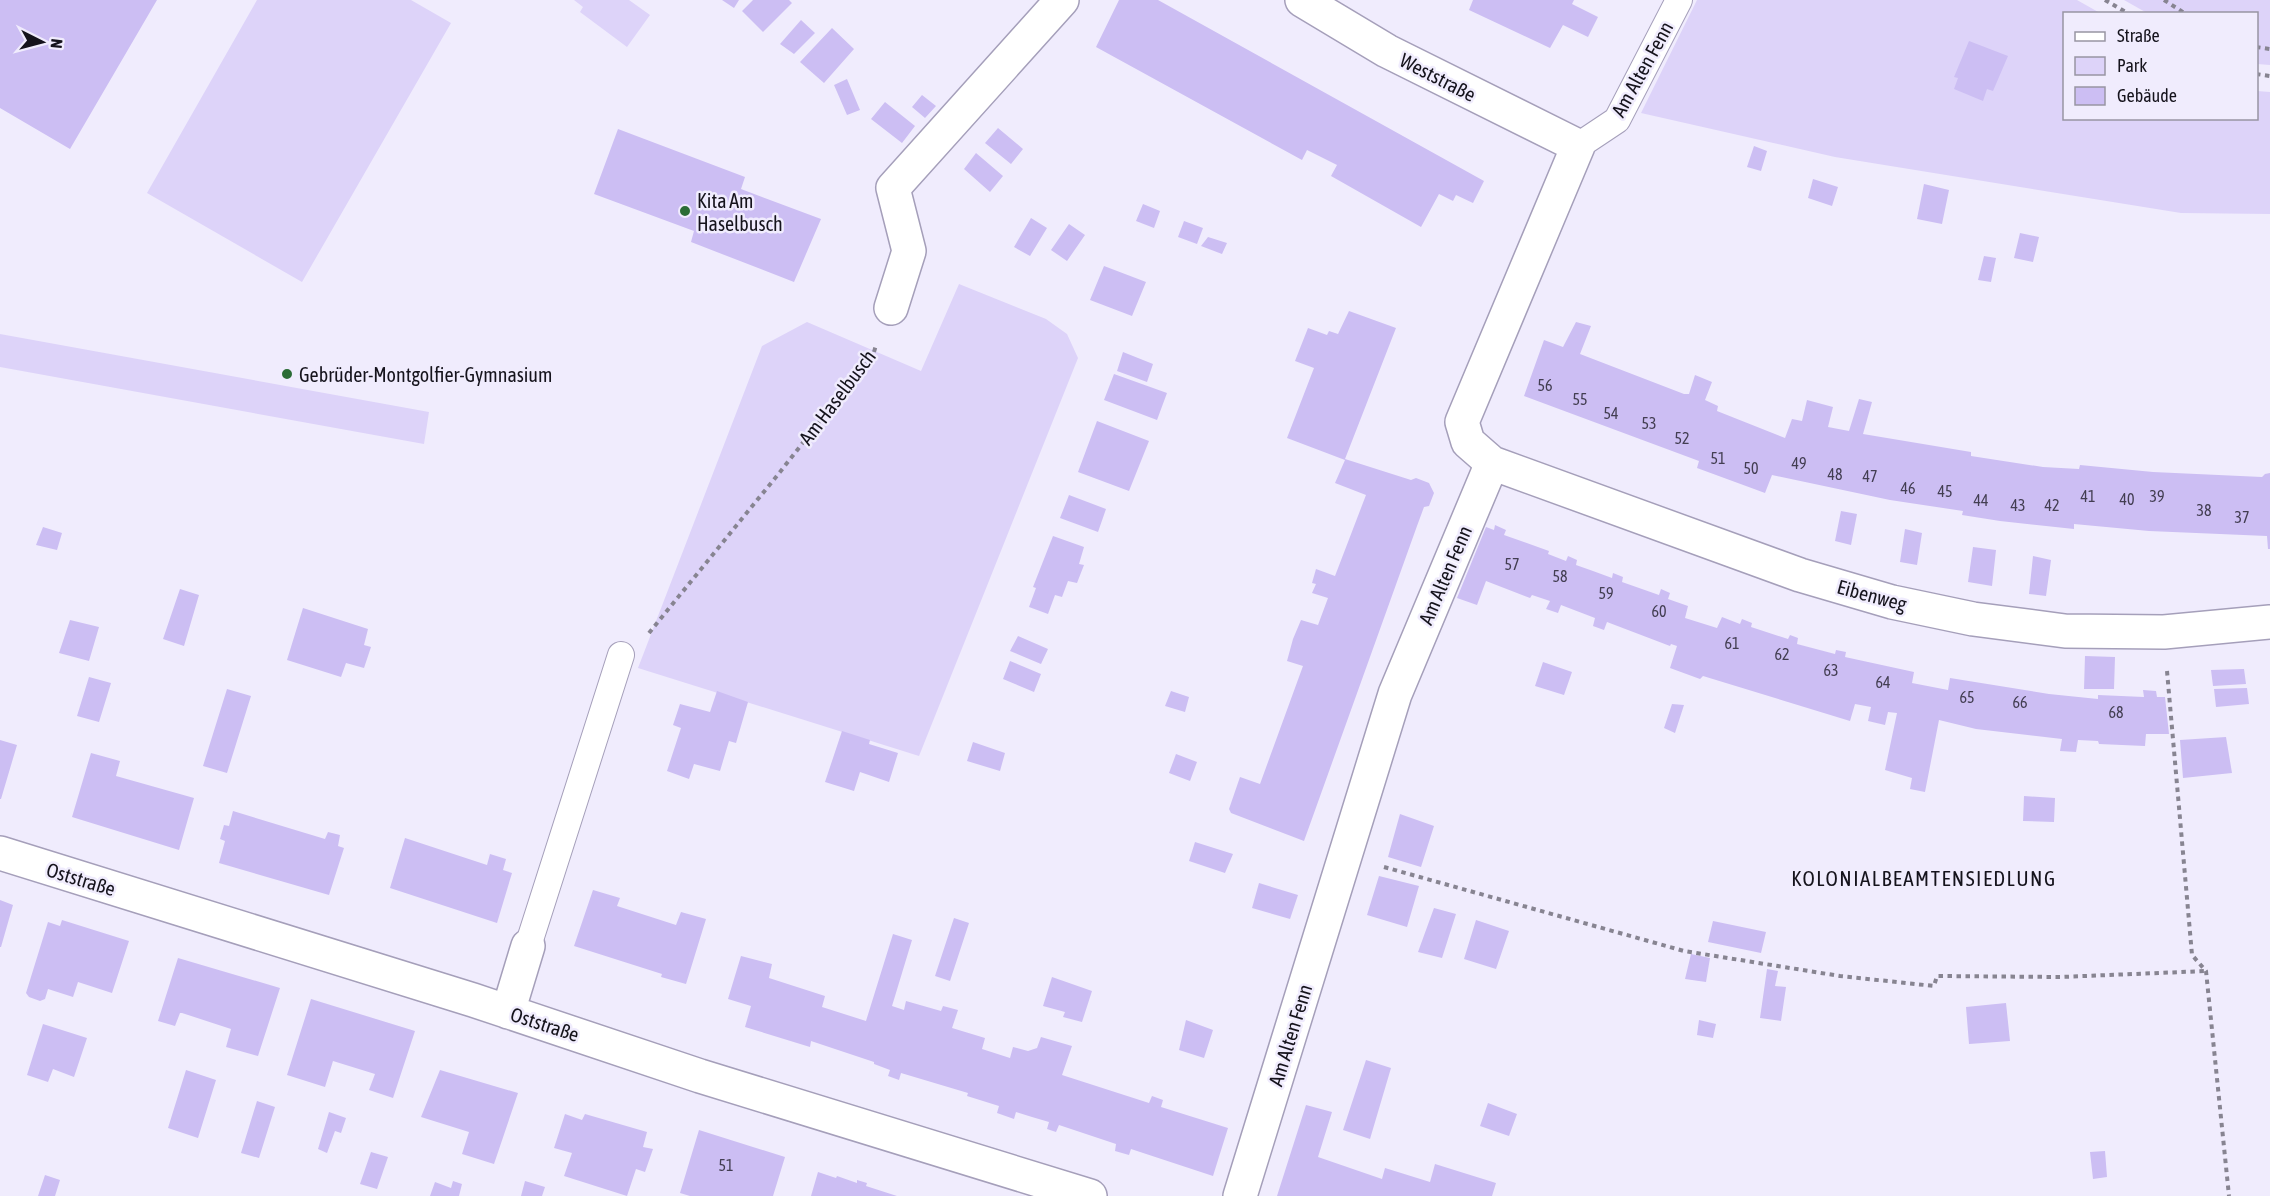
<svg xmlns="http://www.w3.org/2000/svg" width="2270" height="1196" viewBox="0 0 2270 1196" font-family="'Asap Condensed',sans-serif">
	<rect width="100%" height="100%" fill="#f0ecfd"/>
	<path fill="#ddd3f9" d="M257,0H411L451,23L302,282L147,193Z
		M574,0H629L650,15L627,47L580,12L583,7Z
		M1697,0H2077L2100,13L2064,14V118H2256L2257,91L2270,92V214L2181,213L1835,157L1641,113Z
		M2124,0H2270V65L2257,64L2256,14L2147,13Z
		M959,284L1046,319L1067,334L1078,358L919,756L638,668L762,346L807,322L921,371Z
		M0,334L429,412L424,444L0,367Z"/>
	<path fill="#ccbef3" d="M0,0H157L70,149L0,108Z
		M722,0H739L734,8Z
		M753,0H789L792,3L763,32L742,11Z
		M1119,0H1158L1484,181L1473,203L1456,195L1453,201L1439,194L1421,227L1331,176L1337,165L1307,150L1302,160L1096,47Z
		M1473,0H1574L1572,4L1598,17L1588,37L1563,25L1550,48L1469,10Z
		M801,20L815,33L794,54L780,44Z
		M832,28L854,49L824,83L800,62Z
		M1969,41L2008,56L1993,91L1987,89L1983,101L1954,89L1958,78L1954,77Z
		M847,79L860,110L847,115L834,85Z
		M922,95L936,106L925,118L912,107Z
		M885,102L915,126L902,143L871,119Z
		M998,128L1023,149L1011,164L985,143Z
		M618,129L745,177L741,189L821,219L794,282L691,242L694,231L594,194Z
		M1754,146L1767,151L1761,171L1747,167Z
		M976,153L1003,176L990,192L964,169Z
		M1813,179L1838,187L1832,206L1808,198Z
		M1924,184L1949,190L1942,224L1917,219Z
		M1143,204L1160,211L1154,228L1136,221Z
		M1031,218L1047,228L1030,256L1014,247Z
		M1184,221L1203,228L1197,244L1178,237Z
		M1069,224L1085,235L1067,261L1051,250Z
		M2020,233L2039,237L2033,262L2014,258Z
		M1208,237L1227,243L1222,254L1201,246Z
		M1984,256L1996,258L1991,282L1978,280Z
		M1104,266L1146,282L1132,316L1090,300Z
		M1349,311L1396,328L1345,459L1411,480L1416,478L1429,483L1434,493L1429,506L1424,507L1417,526L1304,841L1231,813L1229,809L1240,777L1260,784L1303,666L1287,661L1293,639L1301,620L1318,625L1328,598L1312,593L1316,584L1312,583L1316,569L1335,576L1366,495L1335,483L1345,460L1287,438L1314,368L1295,361L1308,328L1327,335L1329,331L1338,334Z
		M1576,322L1591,326L1580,354L1684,394H1689L1695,375L1712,382L1705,400L1718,406L1717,411L1785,438L1792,419L1802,421L1807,400L1833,407L1828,427L1849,431L1859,399L1872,402L1863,434L1971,452V456L2043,467L2079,469L2080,465L2153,472L2262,477L2265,474L2270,473V549H2268L2267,536L2149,531L2074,524V529L2000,521L1962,515L1963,511L1890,500L1772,475L1765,493L1697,468L1699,461L1524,396L1544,340L1563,347Z
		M1123,352L1153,364L1147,382L1117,371Z
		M1114,374L1167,393L1157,420L1104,400Z
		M1097,421L1149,441L1129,491L1078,472Z
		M1069,495L1106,509L1098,532L1060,518Z
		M1841,511L1857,514L1851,545L1835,541Z
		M1495,525L1506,530L1504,535L1549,551L1548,554L1566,561L1568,556L1577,560L1576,565L1593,571L1612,578L1613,573L1623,577L1622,582L1659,595L1661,589L1670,593L1668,599L1688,606L1685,618L1717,628L1722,617L1740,624L1742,619L1752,623L1751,627L1788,639L1790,635L1798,638L1797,644L1835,654L1836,650L1846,652L1845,657L1914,672L1912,683L1948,690L1950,678L2049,694L2098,699V695L2144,697L2143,690L2156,691L2157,697H2165L2169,734H2146L2145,746L2099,744L2098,741L2078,740L2076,752L2060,751L2062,739L1976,729L1939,720L1925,792L1910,789L1912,778L1885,770L1897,713L1888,712L1885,725L1868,721L1871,707L1855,704L1850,721L1703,676L1700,679L1670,668L1677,646L1671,644L1670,646L1607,622L1604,630L1593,626L1595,618L1561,605L1558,613L1546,609L1550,601L1532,595L1530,598L1486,581L1477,605L1457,598L1486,527L1494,530Z
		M43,527L62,533L57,550L36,545Z
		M1905,529L1922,533L1917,565L1900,562Z
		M1053,536L1084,547L1079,564L1084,565L1077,583L1068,581L1062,597L1055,595L1048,614L1029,607L1036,588L1033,587Z
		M1973,547L1996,550L1992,586L1968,582Z
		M2033,556L2051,560L2046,596L2029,594Z
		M180,589L199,595L184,646L163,639Z
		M303,608L368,629L364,645L371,647L364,668L346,663L341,677L287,660Z
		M70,620L99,627L89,661L59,653Z
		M1018,636L1048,649L1041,664L1010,651Z
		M2085,656L2115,657L2114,689H2084Z
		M1010,661L1041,674L1034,692L1003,679Z
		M1543,662L1572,672L1564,695L1535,686Z
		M2244,669L2246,684L2213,686L2211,670Z
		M89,677L111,683L99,722L77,716Z
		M2247,688L2249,704L2216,707L2214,689Z
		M227,689L251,696L227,773L203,766Z
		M717,691L748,702L736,743L729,741L720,771L694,764L689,779L667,771L681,728L673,725L680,704L710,712Z
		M1171,691L1189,697L1185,712L1165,706Z
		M1672,704L1684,705L1675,733L1664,728Z
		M842,731L870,740L869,744L898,753L889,782L860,772L854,791L825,782Z
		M2226,737L2232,773L2183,778L2180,740Z
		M0,740L17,745L1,799H0Z
		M973,742L1005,753L1000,771L967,761Z
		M91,753L120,761L116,776L194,798L179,850L72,817Z
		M1176,754L1197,762L1190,781L1169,773Z
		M2024,796L2055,798L2054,822L2023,821Z
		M233,811L325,839L328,832L340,835L338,846L344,848L329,895L219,863L225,841L220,839L224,825L229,826Z
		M1400,814L1434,826L1421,867L1388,857Z
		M405,838L487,865L490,854L506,859L503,870L512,873L497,923L390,888Z
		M1195,842L1233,854L1225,873L1189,861Z
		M1379,876L1419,886L1407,927L1367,915Z
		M1259,883L1298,895L1290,919L1252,908Z
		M593,890L620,898L617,906L676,925L681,912L706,919L686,984L661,977L662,974L574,946Z
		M0,900L13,905L1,947H0Z
		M1434,908L1456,914L1442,958L1418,952Z
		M954,918L969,923L950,981L935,976Z
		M62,920L129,941L112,993L78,982L73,997L48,989L45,999L40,1001L29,997L26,993L48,922L60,926Z
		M1476,920L1509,931L1496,969L1464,959Z
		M1713,921L1766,932L1761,953L1708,942Z
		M893,934L912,940L892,1006L904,1010L906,1001L941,1011L943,1006L958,1010L952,1028L985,1038L982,1049L1010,1058L1013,1047L1028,1051L1037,1048L1041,1037L1072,1046L1062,1075L1149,1103L1152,1096L1163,1100L1161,1107L1228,1128L1213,1176L1131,1149L1129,1155L1115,1151L1116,1144L1059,1125L1056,1132L1047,1129L1049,1122L1032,1117L1016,1112L1014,1119L997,1113L999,1106L967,1096L968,1093L901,1073L899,1080L888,1076L890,1070L874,1064V1062L811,1041L810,1047L745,1027L751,1006L728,999L741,956L772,964L769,978L825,996L822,1007L866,1021Z
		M1691,954L1710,958L1706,982L1685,979Z
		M178,958L280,988L258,1056L226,1047L231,1029L182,1013H180L175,1026L158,1021Z
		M1767,969L1778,971L1775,986L1786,987L1781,1021L1760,1018Z
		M1052,977L1092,991L1082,1022L1063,1017L1065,1012L1043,1006Z
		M311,999L415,1031L393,1098L369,1090L375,1074L333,1061L325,1087L287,1075Z
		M2006,1003L2010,1041L1969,1044L1966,1007Z
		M1186,1020L1213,1030L1204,1058L1179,1050Z
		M1699,1020L1716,1024L1713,1038L1697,1035Z
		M43,1024L87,1038L74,1077L53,1069L48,1082L27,1075Z
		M1366,1060L1391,1068L1370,1139L1343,1130Z
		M186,1070L216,1080L198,1138L168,1128Z
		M440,1070L518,1093L494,1164L462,1154L469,1132L421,1117Z
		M257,1101L275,1107L259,1158L241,1153Z
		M1488,1103L1517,1114L1509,1136L1480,1126Z
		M1306,1105L1332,1112L1318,1157L1382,1179L1385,1168L1430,1182L1435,1164L1496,1183L1492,1196H1277Z
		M329,1112L346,1118L341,1133L335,1131L327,1153L318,1149Z
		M565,1114L582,1120L585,1114L647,1132L643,1147L653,1149L645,1172L636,1169L627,1196L564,1176L572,1153L554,1148Z
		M699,1130L785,1157L773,1196H690L680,1193Z
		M2105,1151L2107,1177L2093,1179L2090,1152Z
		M371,1152L388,1157L377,1189L360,1184Z
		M818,1172L836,1178L837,1176L857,1183V1180L867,1183L866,1186L897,1196H811Z
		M45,1175L60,1180L55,1196H38Z
		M453,1181L462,1184L459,1196H430L435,1182L451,1188Z
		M525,1181L545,1187L542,1196H521Z"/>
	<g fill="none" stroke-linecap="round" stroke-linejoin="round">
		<g stroke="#a59fba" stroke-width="28">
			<path id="lane" d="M1578,146L1617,120L1679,0
				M528,946L621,655"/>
		</g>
		<g stroke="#a59fba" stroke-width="36">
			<path id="street" d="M1302,0L1387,51L1578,146L1462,422L1468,442L1492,463L1800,575L1892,602L1973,619L2065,631L2164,632L2270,622
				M891,308L909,251L893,188L1062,0
				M0,853L473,1000L700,1076L1090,1196
				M508,1012L528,946
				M1240,1196L1395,694L1492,463"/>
		</g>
		<path stroke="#878491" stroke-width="4" stroke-dasharray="4.5 4.5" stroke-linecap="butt" d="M2105,0L2129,14
			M2164,0L2186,14
			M2256,47L2270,49
			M2256,74L2270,76
			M649,633L780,472L874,352L876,345
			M2167,671L2192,955L2206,971L2229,1196
			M1384,867L1684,951L1840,976L1934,986L1937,976L2061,977L2206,971"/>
		<use href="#lane" stroke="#fff" stroke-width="26"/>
		<use href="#street" stroke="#fff" stroke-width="33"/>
	</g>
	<g fill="#2b6c35" stroke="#f0ecfd" stroke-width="2">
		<circle cx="685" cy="211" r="6"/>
		<circle cx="287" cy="374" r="6"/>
	</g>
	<g text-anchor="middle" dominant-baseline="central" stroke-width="5" stroke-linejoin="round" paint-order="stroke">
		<g font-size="16" fill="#433e52">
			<text x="1545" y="385">56</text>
			<text x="1580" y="399">55</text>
			<text x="1611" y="413">54</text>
			<text x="1649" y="423">53</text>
			<text x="1682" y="438">52</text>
			<text x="1718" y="458">51</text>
			<text x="1799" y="463">49</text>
			<text x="1751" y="468">50</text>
			<text x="1835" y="474">48</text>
			<text x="1870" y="476">47</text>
			<text x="1908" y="488">46</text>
			<text x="1945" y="491">45</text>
			<text x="2088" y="496">41</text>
			<text x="2157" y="496">39</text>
			<text x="2127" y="499">40</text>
			<text x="1981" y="500">44</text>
			<text x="2018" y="505">43</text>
			<text x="2052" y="505">42</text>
			<text x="2204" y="510">38</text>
			<text x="2242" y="517">37</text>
			<text x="1512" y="564">57</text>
			<text x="1560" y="576">58</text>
			<text x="1606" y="593">59</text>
			<text x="1659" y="611">60</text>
			<text x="1732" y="643">61</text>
			<text x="1782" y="654">62</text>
			<text x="1831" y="670">63</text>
			<text x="1883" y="682">64</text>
			<text x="1967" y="697">65</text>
			<text x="2020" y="702">66</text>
			<text x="2116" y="712">68</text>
			<text x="726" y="1165">51</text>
		</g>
		<g font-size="20" fill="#15131c" stroke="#f0ecfd">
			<text transform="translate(1642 69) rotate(-61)">Am Alten Fenn</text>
			<text transform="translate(1438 77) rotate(27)">Weststraße</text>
			<text transform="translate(837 397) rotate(-53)">Am Haselbusch</text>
			<text transform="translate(1445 575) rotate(-67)">Am Alten Fenn</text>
			<text transform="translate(1872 595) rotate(15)">Eibenweg</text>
			<text transform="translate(81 879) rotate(17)">Oststraße</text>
			<text transform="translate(545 1024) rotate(18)">Oststraße</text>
			<text transform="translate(1290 1035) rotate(-73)">Am Alten Fenn</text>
		</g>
		<g font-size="20" fill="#15131c" stroke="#f0ecfd" text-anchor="start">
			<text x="697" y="200">Kita Am<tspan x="697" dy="23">Haselbusch</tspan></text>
			<text x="299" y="374">Gebrüder-Montgolfier-Gymnasium</text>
		</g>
		<g font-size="21" letter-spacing="1.5" fill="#15131c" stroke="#f0ecfd">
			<text x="1924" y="878">KOLONIALBEAMTENSIEDLUNG</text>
		</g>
	</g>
	<rect x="2063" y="12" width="195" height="108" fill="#f0ecfd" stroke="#9895a3" stroke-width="1.5"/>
	<rect x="2075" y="32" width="30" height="9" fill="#ffffff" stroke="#9895a3" stroke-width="1.5"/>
	<text x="2117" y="42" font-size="18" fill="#15131c">Straße</text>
	<rect x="2075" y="57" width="30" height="18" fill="#ddd3f9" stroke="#9895a3" stroke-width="1.5"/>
	<text x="2117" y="72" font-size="18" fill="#15131c">Park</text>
	<rect x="2075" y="87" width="30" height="18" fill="#ccbef3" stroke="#9895a3" stroke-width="1.5"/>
	<text x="2117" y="102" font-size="18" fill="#15131c">Gebäude</text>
	<g transform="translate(42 42) rotate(96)" stroke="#f0ecfd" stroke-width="4.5" paint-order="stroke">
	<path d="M0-4.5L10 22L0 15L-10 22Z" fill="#15131c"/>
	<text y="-9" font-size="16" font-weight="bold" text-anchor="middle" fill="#15131c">N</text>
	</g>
</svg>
